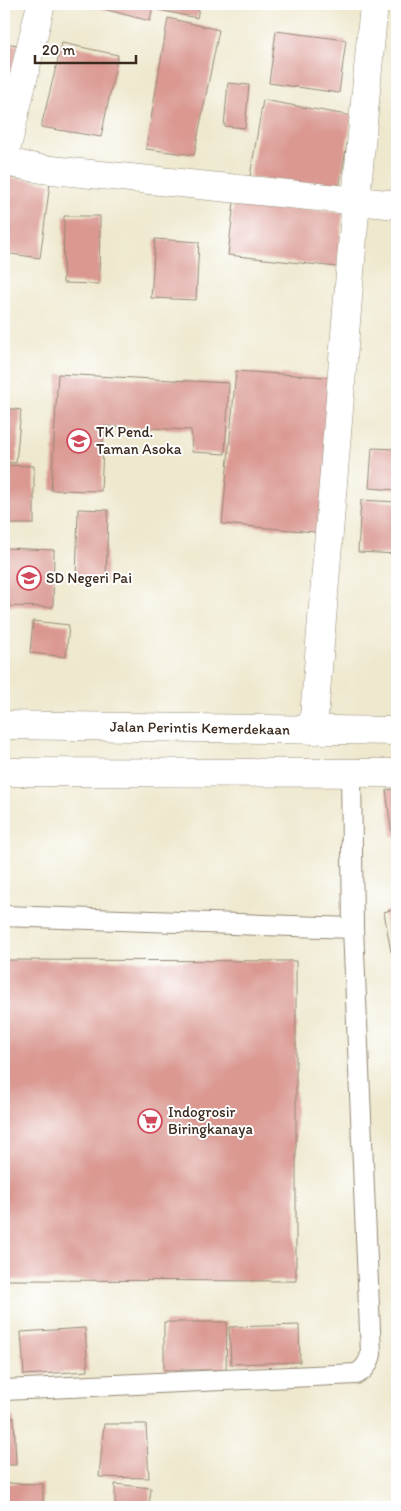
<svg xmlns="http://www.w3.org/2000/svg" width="401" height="1511" viewBox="0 0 401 1511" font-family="Itim,sans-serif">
	<rect width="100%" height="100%" fill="#fff"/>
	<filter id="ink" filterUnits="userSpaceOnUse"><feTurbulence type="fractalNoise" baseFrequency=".02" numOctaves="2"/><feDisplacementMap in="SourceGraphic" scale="10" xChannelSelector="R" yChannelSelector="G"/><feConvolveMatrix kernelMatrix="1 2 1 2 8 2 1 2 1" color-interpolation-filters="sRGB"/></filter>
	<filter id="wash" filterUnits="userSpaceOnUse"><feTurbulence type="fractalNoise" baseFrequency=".0096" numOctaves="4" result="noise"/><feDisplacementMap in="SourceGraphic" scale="20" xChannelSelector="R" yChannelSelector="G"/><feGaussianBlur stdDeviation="1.12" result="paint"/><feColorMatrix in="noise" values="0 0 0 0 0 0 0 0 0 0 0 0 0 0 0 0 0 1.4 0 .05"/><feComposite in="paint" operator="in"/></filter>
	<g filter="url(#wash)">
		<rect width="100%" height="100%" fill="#eee8ce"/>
		<g id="blocks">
			<path fill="#da9891" d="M84,4H153L150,21Z
				M155,4H200L197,18L154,9Z
				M168,18L219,30L194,155L146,149Z
				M276,31L346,40L339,93L269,83Z
				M4,43L18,45L4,120Z
				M62,43L118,55L101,137L41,127Z
				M228,83L249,85L245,128L224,126Z
				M263,100L352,116L338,194L250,177Z
				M4,177L50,183L40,258L4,253Z
				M234,202L343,213L337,267L228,255Z
				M64,216H100L99,284L63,283Z
				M155,239L199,242L196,300L151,298Z
				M236,371L339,378L327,533L222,524Z
				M58,374L229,383L225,454L192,452L191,430L104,426L101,491L51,490Z
				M4,408L21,410L16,463L4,462Z
				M372,448L397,449V490L369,488Z
				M4,465L34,466V524H4Z
				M361,500L397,502V554L358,552Z
				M78,509L108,510L106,583L76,582Z
				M4,548L54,550L53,607L4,606Z
				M33,621L69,625L66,657L30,653Z
				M397,789V836H392L386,790Z
				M397,908V949L391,952L384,912Z
				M4,960L296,961V1281L4,1280Z
				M164,1322H227L226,1370H164Z
				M299,1325L300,1362L231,1364L229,1327Z
				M85,1328L88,1371L24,1375L21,1332Z
				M14,1417L16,1465H4V1418Z
				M104,1424H146L149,1478L99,1477Z
				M4,1483L43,1484V1507H4Z
				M115,1484L151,1488L149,1507H115Z"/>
		</g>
	</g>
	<g filter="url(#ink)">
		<use href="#blocks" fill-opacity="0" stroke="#948976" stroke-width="1"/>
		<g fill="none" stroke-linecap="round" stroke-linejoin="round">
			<g stroke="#948976" stroke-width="22">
				<path id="lane" d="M4,916L353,928
					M4,1390L356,1374C365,1370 369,1363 371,1354L353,928L351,773"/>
			</g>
			<g stroke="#948976" stroke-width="29">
				<path id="street" d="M4,159L41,4
					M4,162L42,169L397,205
					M313,730L356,199L374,4"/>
			</g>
			<g stroke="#948976" stroke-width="29">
				<path id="highway" d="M4,725L397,731
					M4,772L397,773"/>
			</g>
			<use href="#lane" stroke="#fff" stroke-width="20"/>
			<use href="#street" stroke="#fff" stroke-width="28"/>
			<use href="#highway" stroke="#fff" stroke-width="28"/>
		</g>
	</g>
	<defs>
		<g id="school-ring" transform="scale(1.25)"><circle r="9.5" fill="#fff" stroke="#d1495b" stroke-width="1.5"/><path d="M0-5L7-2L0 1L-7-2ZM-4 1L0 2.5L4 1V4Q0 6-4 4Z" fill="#d1495b"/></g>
		<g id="supermarket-ring" transform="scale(1.25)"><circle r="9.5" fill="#fff" stroke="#d1495b" stroke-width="1.5"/><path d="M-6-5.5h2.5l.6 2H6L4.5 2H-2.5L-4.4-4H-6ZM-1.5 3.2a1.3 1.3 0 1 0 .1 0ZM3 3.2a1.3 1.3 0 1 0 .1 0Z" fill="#d1495b"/></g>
	</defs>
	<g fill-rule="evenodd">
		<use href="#school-ring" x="79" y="441"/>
		<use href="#school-ring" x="29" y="578"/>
		<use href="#supermarket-ring" x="150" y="1121"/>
	</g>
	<g text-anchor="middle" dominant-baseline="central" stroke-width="4" stroke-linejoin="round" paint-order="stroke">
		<g font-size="15" fill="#3b2a1e" stroke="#fff" text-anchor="start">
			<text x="96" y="432">TK Pend.<tspan x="96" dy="17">Taman Asoka</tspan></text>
			<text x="46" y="578">SD Negeri Pai</text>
			<text x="168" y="1112">Indogrosir<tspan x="168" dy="17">Biringkanaya</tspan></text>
		</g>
		<g font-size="15" fill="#3b2a1e" stroke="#fff">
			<text transform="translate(200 728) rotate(1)">Jalan Perintis Kemerdekaan</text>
		</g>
	</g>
	<rect width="401" height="1511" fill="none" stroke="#fff" stroke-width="20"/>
	<path d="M35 55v8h101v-8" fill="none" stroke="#3b2a1e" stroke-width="2.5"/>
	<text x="42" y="55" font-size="15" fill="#3b2a1e" stroke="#ffffff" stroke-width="4" paint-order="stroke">20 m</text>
</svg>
